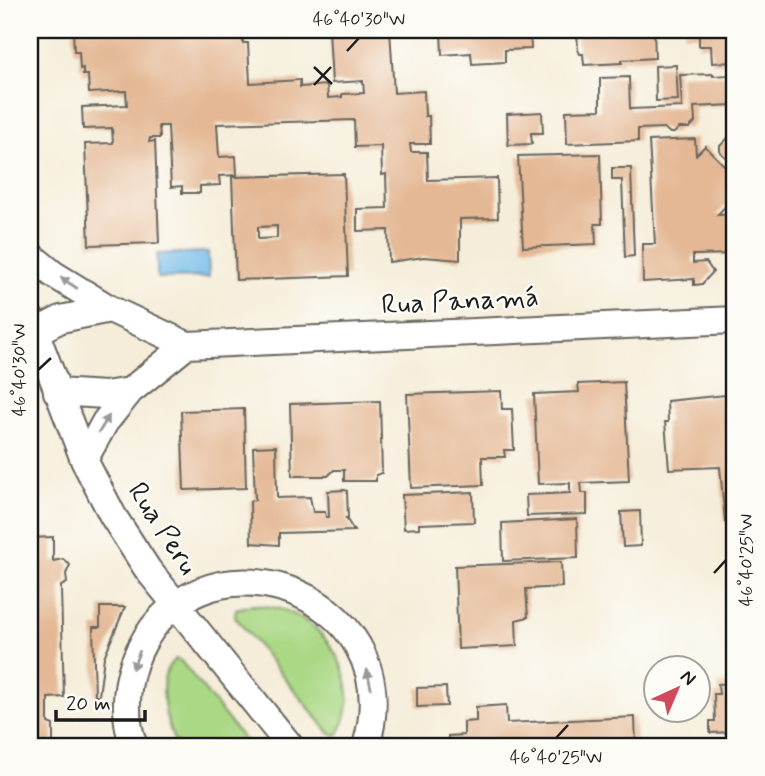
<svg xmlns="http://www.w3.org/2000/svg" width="765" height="776" viewBox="0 0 765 776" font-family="Mynerve,sans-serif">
	<rect width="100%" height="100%" fill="#fdfcf7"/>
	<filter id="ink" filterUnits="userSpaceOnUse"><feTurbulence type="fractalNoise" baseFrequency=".0143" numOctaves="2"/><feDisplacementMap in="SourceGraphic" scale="14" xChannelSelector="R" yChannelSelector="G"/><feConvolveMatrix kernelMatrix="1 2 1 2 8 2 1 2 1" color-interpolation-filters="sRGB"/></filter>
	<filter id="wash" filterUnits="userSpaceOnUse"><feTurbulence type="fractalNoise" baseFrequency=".00686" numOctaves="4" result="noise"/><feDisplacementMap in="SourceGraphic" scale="28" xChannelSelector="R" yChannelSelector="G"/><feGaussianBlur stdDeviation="1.57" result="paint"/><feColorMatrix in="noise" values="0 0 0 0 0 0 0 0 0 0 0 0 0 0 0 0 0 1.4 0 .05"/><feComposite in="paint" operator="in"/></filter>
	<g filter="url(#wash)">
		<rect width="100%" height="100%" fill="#f5edd9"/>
		<path fill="#aad885" stroke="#637a50" stroke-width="2" d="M252,605C268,606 284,608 299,617C338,638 364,696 337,735L330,734L235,617L236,609Z
			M176,659L181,661L249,746H177C166,727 153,674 176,659Z"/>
		<path fill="#70bae9" stroke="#466b82" stroke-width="2" d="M208,252L209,277L157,278V254Z"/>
		<g id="blocks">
			<path fill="#e4b894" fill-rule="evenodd" d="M73,30H242L243,43H248L250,83L300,80V87L327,85L328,98L342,97V94L364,93L363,81L332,83L329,30H390L394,93L424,91L425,116H429L430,144H410L411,152H427L428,180L497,178L498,218L460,219V260L424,257L389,262L388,230L357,231V209L387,208L386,174L382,175L381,146L355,147L354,120L217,124L219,157L236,156L237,175L219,176L220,185L200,186V193H182V186L171,187L168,126H159L160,138H150L149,142L155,141L159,243L89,245L85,144L113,143L112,128L83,129L82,107L127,105L126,91L89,93L88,75H83V68L80,69L79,52H74Z
				M441,30H530L531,49L505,50V62L472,64L471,53L442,55Z
				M577,30H654L655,58L622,60V63L584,65L583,54H580L578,50Z
				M684,30H735V62L712,63L711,46H699V35H685Z
				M676,65L678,100L656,101L655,66Z
				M713,74V76L730,75L732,105L694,107L695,122L689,128H679L674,133H670L664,128L638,129V141L567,144L566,111L600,110V78L629,77L630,109L682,107L680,75Z
				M542,112L543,133H531L532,144L508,145L507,114Z
				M732,134H735V166L720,152V146Z
				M695,139L696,155L705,146L735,176V196L717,215L735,214V254L693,255V263L706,262L713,272L702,284L694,285V279L643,282L642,244H655L649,141Z
				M600,154L602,224H595L596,244L523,247L518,156Z
				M612,168H631L634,256L625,257L622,180H612Z
				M344,174L348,276L236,280L232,177ZM277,226V238L258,239V227Z
				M624,382L629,481L581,483L582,493H587V514L527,516L526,495L570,493V483L538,484L534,394L579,392L578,384Z
				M501,391L502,409H512L514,450H504L505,457H482L483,485L411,488L407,394Z
				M735,394V522H725L720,467L669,469L665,422H668L667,401Z
				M380,401L382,473L376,475V481H344V470H334L328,476H292L290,404Z
				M244,409L246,488L184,490L181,411Z
				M276,446L277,498L310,497L313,512H325L326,517H329L328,491L345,490L347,491L348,518H346L354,531L279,533V545L251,543L250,501L255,500L253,447Z
				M473,492L474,522L419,524V528L404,529L402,495Z
				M640,511L641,546L623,547L621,512Z
				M577,519L578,558L503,561L502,523Z
				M53,537V561L63,559L70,565L66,574L67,583L61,586V589L64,697L48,698V723L53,725V746H30V676L35,675L34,652H30V538Z
				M561,562L562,587L526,589L528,617L516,620L517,646L458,649L455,566Z
				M100,607H125L104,657L99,696H95L93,627H100Z
				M735,683V732L710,733V721H715L714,694H719L718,684Z
				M446,687L447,706L417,707V688Z
				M506,705L507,723L635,717L636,746H449L448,736L464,735V722L476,721V707Z"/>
		</g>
	</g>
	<g filter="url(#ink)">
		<use href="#blocks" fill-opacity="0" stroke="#68655e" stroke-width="2"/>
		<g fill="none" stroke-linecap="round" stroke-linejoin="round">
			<g stroke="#68655e" stroke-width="30">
				<path id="street" d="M30,255L53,274L110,309
					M30,318L84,460L113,516L148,570L290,746
					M34,333L61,319L110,309L187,345L735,320
					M57,392L105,395L130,391L187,345
					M84,460L105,422L130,391
					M134,746C124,720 125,689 134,663C188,515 414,588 366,746"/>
			</g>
			<use href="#street" stroke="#fff" stroke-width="26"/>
		</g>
		<defs><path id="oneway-solid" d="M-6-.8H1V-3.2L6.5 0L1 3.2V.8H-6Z" transform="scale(1.75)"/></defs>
		<g fill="#999">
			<use href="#oneway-solid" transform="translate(69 283) rotate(-147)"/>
			<use href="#oneway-solid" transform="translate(104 424) rotate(-59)"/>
			<use href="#oneway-solid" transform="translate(136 660) rotate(112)"/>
			<use href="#oneway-solid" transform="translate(369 679) rotate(-102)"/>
		</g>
	</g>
	<path fill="none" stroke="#1c1c1c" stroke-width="2.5" d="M347,51L359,38M314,67L332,84M314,85L331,67M38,370L51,358M714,573L726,560M556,738L568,725"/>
	<g text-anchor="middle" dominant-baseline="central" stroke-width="5" stroke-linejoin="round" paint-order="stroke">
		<g font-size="28" fill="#1c1c1c" stroke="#fdfcf7">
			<text transform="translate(460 302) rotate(-3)">Rua Panamá</text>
			<text transform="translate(162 529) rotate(57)">Rua Peru</text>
		</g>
	</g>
	<rect width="765" height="776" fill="none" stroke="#fdfcf7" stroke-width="77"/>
	<g transform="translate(677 689) rotate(44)"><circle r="33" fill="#fdfcf7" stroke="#a3a29f" stroke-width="2"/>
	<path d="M0-5L12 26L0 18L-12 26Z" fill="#d1495b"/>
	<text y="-10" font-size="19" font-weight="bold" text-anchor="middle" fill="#1c1c1c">N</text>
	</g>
	<path d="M56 710v10h89v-10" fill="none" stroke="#1c1c1c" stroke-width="3.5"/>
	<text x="66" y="710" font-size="21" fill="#1c1c1c" stroke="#fdfcf7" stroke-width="5" paint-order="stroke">20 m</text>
	<rect x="38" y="38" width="688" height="700" fill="none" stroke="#1c1c1c" stroke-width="2.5"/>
	<g font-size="18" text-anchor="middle" fill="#1c1c1c">
		<text x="359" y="25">46°40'30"W</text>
		<text transform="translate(19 370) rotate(-90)" y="6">46°40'30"W</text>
		<text transform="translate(746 560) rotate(-90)" y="6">46°40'25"W</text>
		<text x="556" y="763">46°40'25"W</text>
	</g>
</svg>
